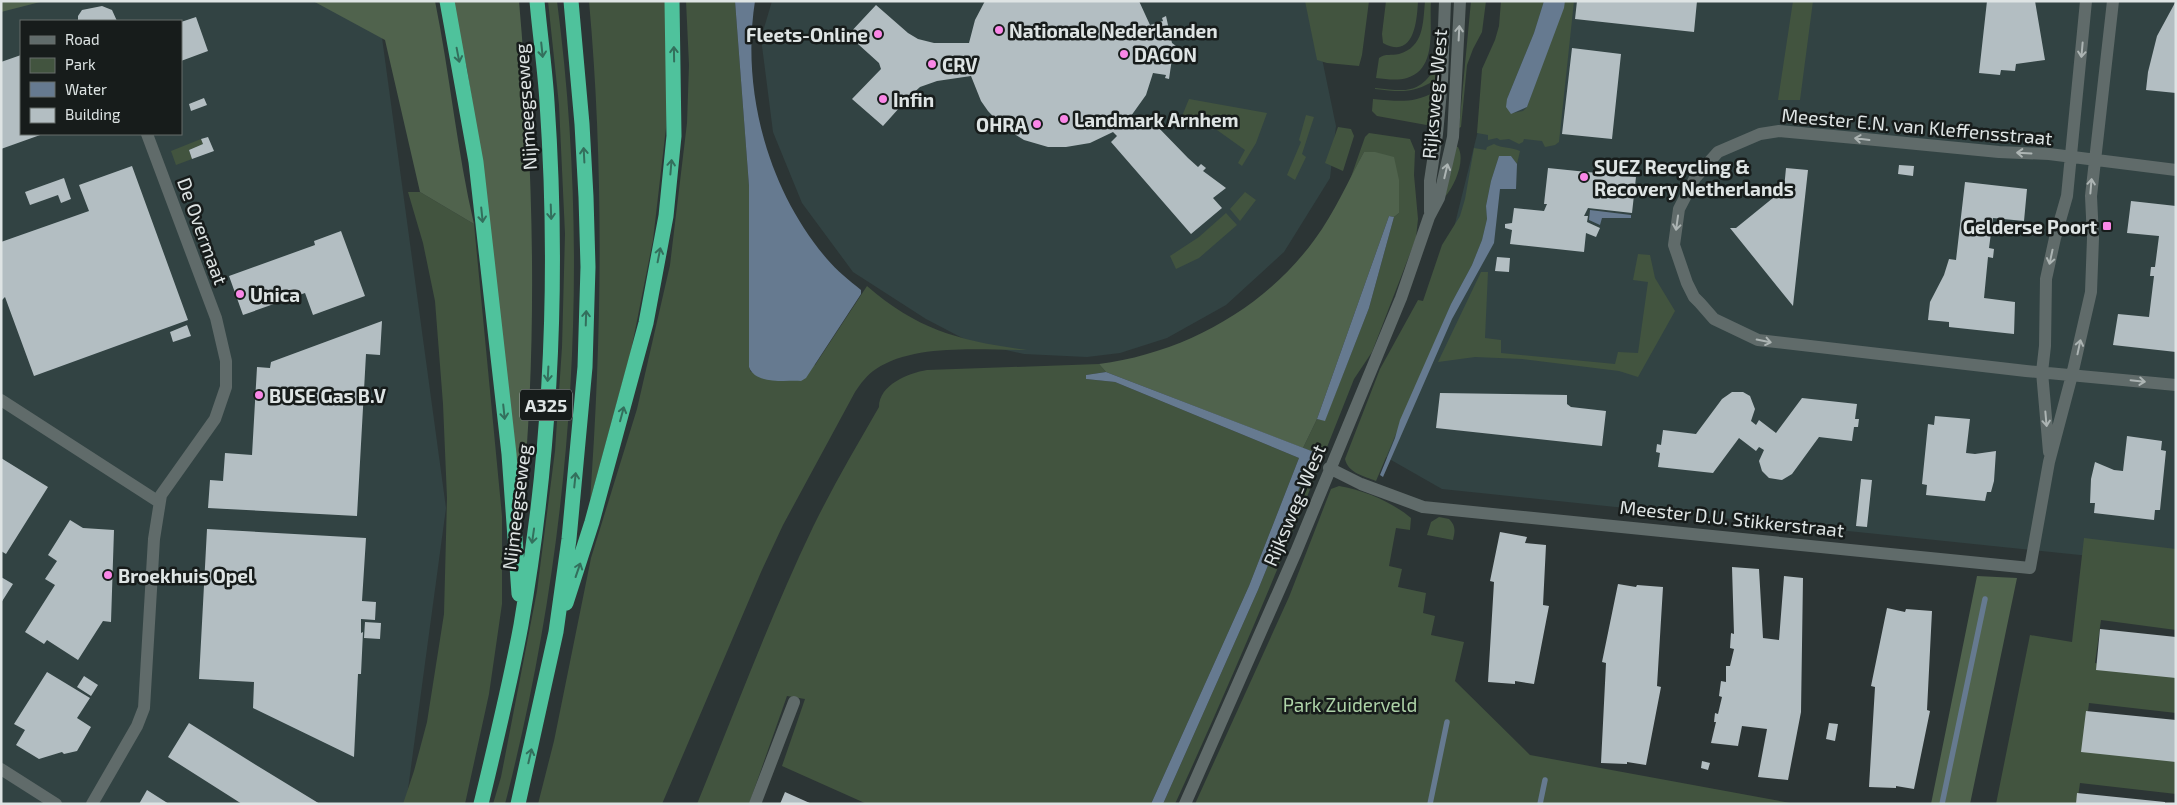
<svg xmlns="http://www.w3.org/2000/svg" width="2177" height="805" viewBox="0 0 2177 805" font-family="'Exo 2',sans-serif">
	<rect width="100%" height="100%" fill="#2c3535"/>
	<path fill="#324343" fill-rule="evenodd" d="M1,1H377L446,508L406,804H1ZM21,21H181V134H21Z
		M772,1H1310L1336,126L1330,178L1284,252L1226,305L1167,338L1120,353L1087,357L1024,354L970,342L926,319L853,272L802,203L773,132L761,38Z
		M1510,1H2176V565L1442,489L1363,444L1426,341Z"/>
	<path fill="#42543f" d="M548,1H557C592,268 572,544 505,804H493L501,777L537,591L555,451L562,347L565,234L559,105Z
		M589,1H666L668,75L666,128L653,240L631,351L590,501C602,334 604,168 589,1Z
		M686,1H735L749,186V367L751,372L815,365L867,286C919,331 961,341 1027,350C982,350 914,343 876,369C867,375 861,383 855,392L783,525L761,572L662,804H538L554,741L591,558L637,409L670,265L687,123L689,65Z
		M1305,1H1369L1362,55L1359,66L1327,63L1317,60Z
		M1386,1H1418C1417,21 1414,60 1383,43L1382,34Z
		M1425,1H1431C1429,26 1438,69 1407,78C1397,81 1386,79 1376,78L1379,58C1386,53 1391,56 1399,54C1424,47 1423,23 1425,1Z
		M1471,1H1486L1482,32L1473,49L1467,65L1461,127L1459,128Z
		M1501,1H1544L1534,33L1507,99L1513,113L1523,111L1527,107L1565,1H1574L1559,142L1555,145L1545,147L1542,141L1524,139L1523,142L1519,144L1509,139L1500,140L1497,138L1488,140V135L1477,133L1482,69L1495,40L1499,26Z
		M1793,1H1813L1800,100H1778Z
		M1436,67L1437,79C1413,94 1401,92 1375,89V88C1406,91 1418,95 1436,67Z
		M1435,92L1432,126L1377,116L1372,111L1373,99C1398,101 1412,104 1435,92Z
		M1189,99L1267,113L1256,143L1242,166L1238,163L1245,150L1196,115L1187,127L1180,121Z
		M1306,115L1314,117L1302,154L1306,157L1295,180L1287,175L1301,142L1299,140Z
		M1338,127L1351,129L1354,136L1343,171L1325,163Z
		M1369,133L1410,139L1415,151L1414,175L1418,219L1416,238L1372,352L1354,379C1298,522 1239,664 1175,804H1163L1258,590L1314,452L1303,448L1317,419L1325,420L1369,308L1394,217L1399,213L1364,152L1351,177L1365,137Z
		M201,139L203,144L189,150L192,159L176,165L171,151Z
		M1494,144C1500,148 1511,147 1520,151L1517,164L1511,156H1499L1491,181L1486,206L1487,219L1482,240L1472,265L1451,304L1376,481C1364,476 1348,473 1345,459L1380,369L1418,300L1423,301L1442,245L1460,216L1465,199L1474,148L1486,150L1487,147Z
		M1455,146L1458,147C1466,161 1454,186 1445,197Z
		M408,192H420L474,224L502,516V604L489,694L465,804H403L414,771L427,722L444,614L447,498L443,404L435,301L423,243Z
		M1245,192L1256,200L1240,221L1230,209Z
		M1226,213L1237,225L1199,258L1176,269L1170,256L1199,237Z
		M1638,254L1650,255L1655,278L1675,311L1638,377L1619,371L1522,359L1475,357L1438,362L1481,272H1488L1485,338L1501,340V353L1615,364L1618,352L1638,353L1648,282L1633,280Z
		M1099,364L1106,372L1086,375V379L1115,382L1299,458L1249,586L1151,804H867L782,766L805,699L787,696L749,804H697C735,711 770,617 813,527C833,486 856,447 879,407C879,385 908,373 927,370Z
		M1339,486C1364,490 1392,502 1411,518L1410,530L1396,528L1389,566L1402,569L1398,587L1426,593L1423,613L1435,616L1431,635L1464,642L1455,681L1530,755L1796,804H1195L1289,597L1331,489Z
		M1439,517L1449,519C1456,526 1455,531 1453,540L1427,535L1431,522Z
		M2084,538L2176,549V630L2101,620L2095,663L2176,675V713L2089,703L2084,743L2176,754V794L2080,783L2077,804H1996L2030,635L2072,642Z"/>
	<path fill="#50634d" d="M1,1H44L1,12Z
		M313,1H435C450,75 457,151 474,224L420,192L385,40Z
		M452,1H519C534,173 538,346 521,518L476,127L467,69Z
		M1364,152H1375L1394,157L1399,180V213L1394,217L1389,216L1317,419L1303,448L1106,372L1099,364C1184,353 1265,308 1315,239C1335,212 1348,181 1364,152Z
		M1977,576L2017,578L1970,804H1931Z"/>
	<path fill="#667a90" d="M735,1H755C741,91 768,190 827,259C837,271 849,280 861,290V294L806,378L801,381C784,380 756,385 749,367V186Z
		M1544,1H1565L1564,8L1527,107L1511,114L1506,107L1507,99L1534,33Z
		M1499,156H1511L1517,164L1516,189H1500L1494,243L1452,319L1383,477L1380,475L1395,438L1400,420L1451,304L1472,265L1482,240L1487,219L1486,206L1491,181Z
		M1590,210L1631,215V218H1602L1600,225L1589,220Z
		M1389,216L1394,217L1369,308L1325,421L1317,419Z
		M1106,372L1314,452L1258,590L1163,804H1151L1249,586L1299,458L1115,382L1086,379V375Z"/>
	<g fill="none" stroke-linecap="round" stroke-linejoin="round">
		<path stroke="#667a90" stroke-width="5.5" d="M1430,804L1447,722
			M1540,804L1545,780
			M1942,804L1985,599"/>
	</g>
	<path fill="#b3bec2" d="M985,1H1139L1150,25L1163,21L1162,18L1166,16L1172,43L1176,46L1173,52L1169,79L1165,78L1166,75L1153,73L1146,95L1131,116L1135,121L1141,115L1152,127L1155,124L1188,158L1198,167L1201,164L1206,168L1203,171L1226,188L1213,198L1222,208L1191,234L1111,142L1117,136L1113,132L1090,143L1066,147H1048L1024,140L1003,127L988,111L981,101L971,76L937,81L920,87L909,97L883,126L852,99L881,69L879,63L848,35L876,5L908,33L918,39L934,43H969L975,20Z
		M1577,1H1697L1694,32L1575,19Z
		M1987,1H2035L2045,60L2016,64L2015,71L2001,70L2000,75L1979,73Z
		M2176,1V93L2146,90L2148,72L2157,36Z
		M102,6L112,10L117,21H78V16L82,10Z
		M196,17L208,51L181,61V22Z
		M1572,48L1621,54L1612,139L1562,134Z
		M21,55V134H43L1,149V62Z
		M204,98L207,105L191,111L189,104Z
		M208,137L214,151L192,159L189,150L203,144L201,139Z
		M1899,165L1914,166L1913,176L1898,174Z
		M132,166L188,320L34,376L5,297L1,301V242L89,211L79,185Z
		M1548,168L1636,177L1632,213L1588,208L1584,216H1588L1587,222L1600,228L1596,237L1586,233L1584,252L1510,244L1512,230L1505,228V224L1512,223L1514,208L1544,211L1547,204H1544Z
		M1786,168L1808,170L1793,306L1730,228H1736L1784,189Z
		M64,178L71,199L61,203L58,195L30,205L25,192Z
		M1965,182L2027,189L2024,221L1993,218L1989,248L1994,249L1993,258L1988,257L1984,298L2015,302L2014,334L1949,327V322L1928,320L1930,302L1944,275L1949,259L1956,260Z
		M2131,201L2176,206V352L2113,345L2118,314L2149,317L2154,276H2150L2151,267H2155L2159,236L2127,233Z
		M341,231L365,296L313,315L305,293L243,315L229,276L315,245L314,241Z
		M1497,257L1510,258L1509,272L1495,271Z
		M382,321L380,355L366,354L357,516L208,508L210,480L223,481L225,453L252,455L257,367L270,368L271,362Z
		M187,325L191,336L173,342L170,332Z
		M1732,392H1743L1750,396L1755,409L1751,421L1756,425L1759,420L1776,433L1802,398L1857,404L1855,419H1859L1858,427H1854L1852,441L1819,437L1792,474L1782,480L1769,478L1762,471L1759,461L1764,450L1759,447L1756,451L1739,438L1713,473L1658,467L1660,453L1656,452L1657,444L1661,445L1663,430L1696,434L1722,399Z
		M1440,393L1567,395V404L1571,407L1606,411L1602,446L1436,428Z
		M1935,416L1970,419L1966,453L1975,454L1996,451L1994,481L1991,492H1987L1985,501L1926,495L1927,485L1922,484L1928,424L1934,425Z
		M2127,436L2162,441L2161,450L2166,451L2160,510H2155L2154,520L2094,513L2095,503H2090L2091,479L2095,462L2114,470L2123,471Z
		M1,458L48,487L6,554L1,551Z
		M1861,479L1872,480L1867,527L1856,526Z
		M70,520L83,528L114,530L111,622L103,621L78,660L47,640L44,644L25,632L55,585L45,579L57,561L48,555Z
		M207,529L366,538L362,601L376,602L375,620L361,619V633L363,632L361,674H358L354,757L253,708L254,682L199,679Z
		M1500,532L1527,537L1525,543L1546,545L1543,605L1549,606L1534,684L1515,681V684L1488,682L1494,582L1490,581Z
		M1732,567L1759,569L1763,638L1779,640L1784,576L1803,578L1801,712L1788,780L1758,777L1767,729L1742,726L1738,746L1711,743L1716,722H1714L1715,713L1718,714L1722,697L1719,696L1721,681L1726,682V666H1730L1734,649L1730,648L1731,633L1734,634Z
		M1,577L13,584L1,603Z
		M1618,584L1636,587L1637,585L1663,587L1657,686L1661,687L1646,765L1627,762V764L1601,763L1606,663L1602,662Z
		M1887,608L1905,612L1906,609L1932,611L1927,710L1930,711L1914,789L1896,786V788L1869,787L1875,687L1871,686Z
		M365,622L381,623L380,639L364,638Z
		M2100,629L2176,637V678L2096,670Z
		M47,672L90,698L77,718L91,727L77,751L64,754L62,752L39,759L16,745L25,730L14,724Z
		M84,676L98,685L91,696L77,687Z
		M2086,711L2176,720V762L2081,752Z
		M189,723L256,765L320,804H242L168,757Z
		M1829,723L1838,724L1835,741L1826,739Z
		M1702,761L1710,763L1708,770L1701,768Z
		M147,790L169,804H139Z
		M785,792L812,804H780Z
		M2077,793L2165,802V804H2076Z"/>
	<g fill="none" stroke-linecap="round" stroke-linejoin="round">
		<path stroke="#606b6a" stroke-width="12" d="M2176,170L2049,154L1999,152L1855,138L1779,131L1760,134L1718,152L1695,178L1679,209L1674,245L1687,283L1694,297L1700,303L1714,319L1758,340L2026,371L2176,385
			M1430,212V181L1437,134L1442,80L1445,1
			M1,400L159,502
			M2049,452L2042,372L2045,346L2046,279L2055,238L2067,196L2086,1
			M1329,468L1361,484L1423,507L2030,568L2049,462L2072,375L2091,292L2093,238L2091,196L2113,1
			M1,769L56,804
			M92,804L137,726L144,708L154,539L161,495L215,419L226,387V361L216,318L147,134
			M755,804L794,702
			M1185,804L1296,552L1401,298L1429,217L1439,198L1453,137L1460,1"/>
		<path stroke="#4fc29c" stroke-width="15" d="M447,1L476,162L509,454L519,594
			M566,603L592,522L646,323L666,216L674,136L672,1
			M481,804C495,745 510,685 521,625C551,454 559,276 547,102C545,69 540,35 537,1
			M518,804L556,632L569,539L585,367L588,267L586,197L582,124L571,1"/>
	</g>
	<defs><path id="oneway-shaft" d="M-6 0H5M1.5-3L5.5 0L1.5 3" fill="none" stroke-width="1.6" stroke-linecap="round" stroke-linejoin="round" transform="scale(1.25)"/></defs>
	<g stroke="#acb4b3">
		<use href="#oneway-shaft" transform="translate(1459 33) rotate(-87)"/>
		<use href="#oneway-shaft" transform="translate(2082 50) rotate(95)"/>
		<use href="#oneway-shaft" transform="translate(1862 139) rotate(-173)"/>
		<use href="#oneway-shaft" transform="translate(2024 153) rotate(-177)"/>
		<use href="#oneway-shaft" transform="translate(1446 171) rotate(-77)"/>
		<use href="#oneway-shaft" transform="translate(2091 186) rotate(-85)"/>
		<use href="#oneway-shaft" transform="translate(1677 223) rotate(98)"/>
		<use href="#oneway-shaft" transform="translate(2051 257) rotate(102)"/>
		<use href="#oneway-shaft" transform="translate(1764 341) rotate(11)"/>
		<use href="#oneway-shaft" transform="translate(2079 347) rotate(-78)"/>
		<use href="#oneway-shaft" transform="translate(2138 381) rotate(6)"/>
		<use href="#oneway-shaft" transform="translate(2046 419) rotate(85)"/>
	</g>
	<g stroke="#336f5c">
		<use href="#oneway-shaft" transform="translate(542 50) rotate(84)"/>
		<use href="#oneway-shaft" transform="translate(674 54) rotate(-91)"/>
		<use href="#oneway-shaft" transform="translate(458 55) rotate(79)"/>
		<use href="#oneway-shaft" transform="translate(584 155) rotate(-93)"/>
		<use href="#oneway-shaft" transform="translate(671 167) rotate(-85)"/>
		<use href="#oneway-shaft" transform="translate(551 212) rotate(88)"/>
		<use href="#oneway-shaft" transform="translate(482 215) rotate(84)"/>
		<use href="#oneway-shaft" transform="translate(659 255) rotate(-79)"/>
		<use href="#oneway-shaft" transform="translate(586 318) rotate(-88)"/>
		<use href="#oneway-shaft" transform="translate(548 374) rotate(93)"/>
		<use href="#oneway-shaft" transform="translate(504 412) rotate(84)"/>
		<use href="#oneway-shaft" transform="translate(622 414) rotate(-75)"/>
		<use href="#oneway-shaft" transform="translate(575 480) rotate(-84)"/>
		<use href="#oneway-shaft" transform="translate(533 536) rotate(98)"/>
		<use href="#oneway-shaft" transform="translate(578 570) rotate(-71)"/>
		<use href="#oneway-shaft" transform="translate(530 756) rotate(-77)"/>
	</g>
	<g fill="#fa87e7" stroke="#171c1b" stroke-width="2">
		<circle cx="999" cy="30" r="5"/>
		<circle cx="878" cy="34" r="5"/>
		<circle cx="1124" cy="54" r="5"/>
		<circle cx="932" cy="64" r="5"/>
		<circle cx="883" cy="99" r="5"/>
		<circle cx="1064" cy="119" r="5"/>
		<circle cx="1037" cy="124" r="5"/>
		<circle cx="1584" cy="177" r="5"/>
		<rect x="2102" y="221" width="10" height="10" rx="2.5"/>
		<circle cx="240" cy="294" r="5"/>
		<circle cx="259" cy="395" r="5"/>
		<circle cx="108" cy="575" r="5"/>
	</g>
	<g text-anchor="middle" dominant-baseline="central" stroke-width="5" stroke-linejoin="round" paint-order="stroke">
		<rect fill="#171c1b" stroke="#a2a8a8" stroke-width="1" x="520" y="389.5" width="52" height="31" rx="4"/>
		<g font-size="18" font-weight="bold" fill="#dee4e4">
			<text x="546" y="405">A325</text>
		</g>
		<g font-size="19" font-weight="bold" fill="#dee4e4" stroke="#171c1b" text-anchor="start">
			<text x="1009" y="30">Nationale Nederlanden</text>
			<text x="868" y="34" text-anchor="end">Fleets-Online</text>
			<text x="1134" y="54">DACON</text>
			<text x="942" y="64">CRV</text>
			<text x="893" y="99">Infin</text>
			<text x="1074" y="119">Landmark Arnhem</text>
			<text x="1027" y="124" text-anchor="end">OHRA</text>
			<text x="1594" y="166">SUEZ Recycling &amp;<tspan x="1594" dy="22">Recovery Netherlands</tspan></text>
			<text x="2097" y="226" text-anchor="end">Gelderse Poort</text>
			<text x="250" y="294">Unica</text>
			<text x="269" y="395">BUSE Gas B.V</text>
			<text x="118" y="575">Broekhuis Opel</text>
		</g>
		<g font-size="19" fill="#dee4e4" stroke="#171c1b">
			<text transform="translate(1434 94) rotate(-85)">Rijksweg-West</text>
			<text transform="translate(525 107) rotate(-94)">Nijmeegseweg</text>
			<text transform="translate(1917 126) rotate(5)">Meester E.N. van Kleffensstraat</text>
			<text transform="translate(203 231) rotate(70)">De Overmaat</text>
			<text transform="translate(1294 505) rotate(-67)">Rijksweg-West</text>
			<text transform="translate(516 507) rotate(-83)">Nijmeegseweg</text>
			<text transform="translate(1732 518) rotate(6)">Meester D.U. Stikkerstraat</text>
		</g>
		<g font-size="19" fill="#aed3a8" stroke="#171c1b">
			<text x="1350" y="704">Park Zuiderveld</text>
		</g>
	</g>
	<rect width="2177" height="805" fill="none" stroke="#dee4e4" stroke-width="5"/>
	<rect x="20" y="20" width="162" height="115" fill="#171c1b" stroke="#676c6b"/>
	<rect x="30" y="36" width="25" height="8" fill="#606b6a" stroke="#676c6b"/>
	<text x="65" y="45" font-size="15" fill="#dee4e4">Road</text>
	<rect x="30" y="58" width="25" height="15" fill="#42543f" stroke="#676c6b"/>
	<text x="65" y="70" font-size="15" fill="#dee4e4">Park</text>
	<rect x="30" y="82" width="25" height="15" fill="#667a90" stroke="#676c6b"/>
	<text x="65" y="95" font-size="15" fill="#dee4e4">Water</text>
	<rect x="30" y="108" width="25" height="15" fill="#b3bec2" stroke="#676c6b"/>
	<text x="65" y="120" font-size="15" fill="#dee4e4">Building</text>
</svg>
